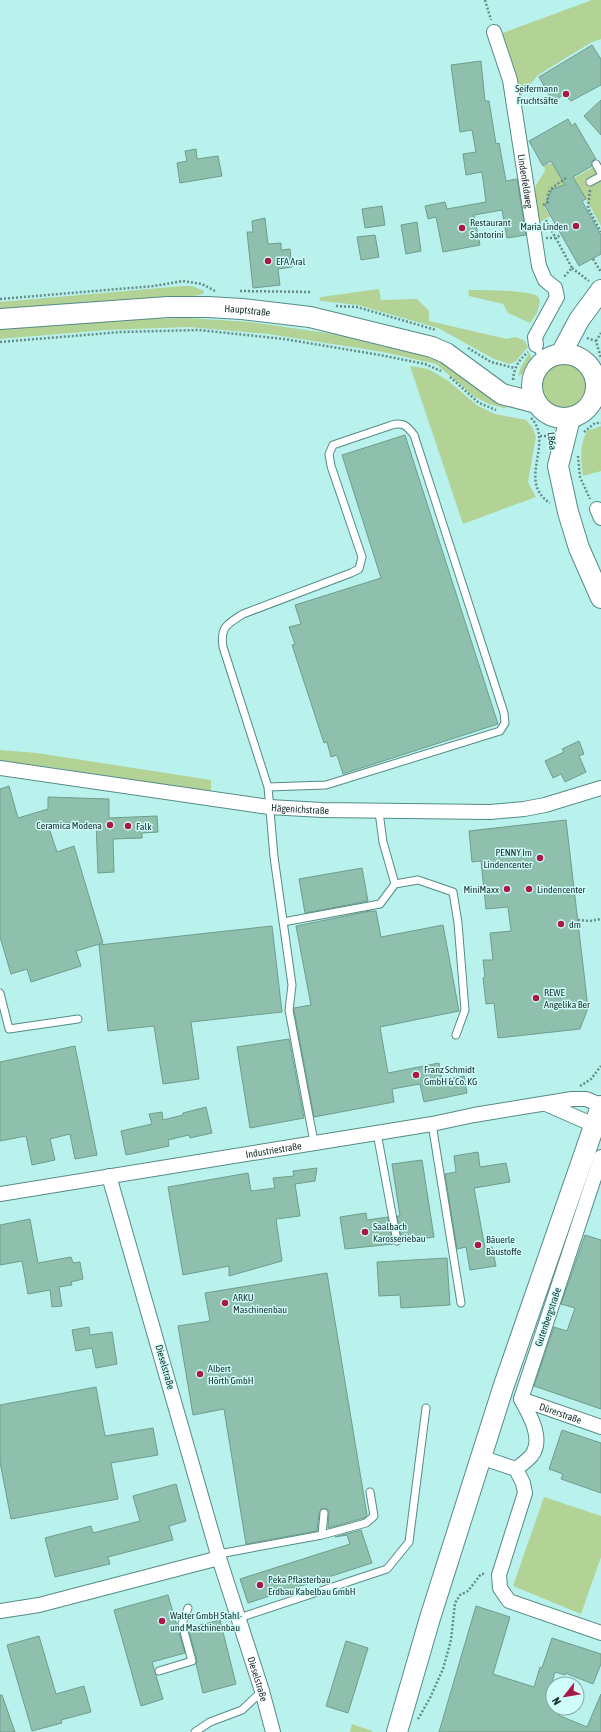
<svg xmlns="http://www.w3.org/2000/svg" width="601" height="1732" viewBox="0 0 601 1732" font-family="'Asap Condensed',sans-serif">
	<rect width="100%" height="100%" fill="#b9f2ed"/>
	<path fill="#b3d295" d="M592,0H601V39L592,42L538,75L518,99L500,34Z
		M552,163L561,179L565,177L567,189L562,186L556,187L550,193V203L544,207L550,216L540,222L534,198L536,185L545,171L544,166Z
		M601,163V226L574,178Z
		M183,286H192L204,291L203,294L185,298L0,312V302Z
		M379,289L381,300L417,299L429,311V321L507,339L515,337L524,340L528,347L516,361L510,364L494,359L438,328L358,305L321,301L319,299L321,297Z
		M468,290C481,290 529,290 537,296C539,297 539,300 540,301L537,313L530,323L508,313L503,304L469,296Z
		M187,318L250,322L354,337L443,360L511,403L509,407L503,408L489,404L475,397L436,364L383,352L268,334L189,327L107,330L0,339V329L105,320Z
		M529,353C536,364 528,372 518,376L521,367Z
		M539 385a25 25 0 1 1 50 0a25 25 0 1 1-50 0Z
		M410,366L428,369L447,380L478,406L495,414L526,420L532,427L536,437L528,482L536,497L463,524Z
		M601,426V471L583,476C581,458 579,447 587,431Z
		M0,750L37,753L211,780V792L50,767L0,762Z
		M544,1497L601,1516V1557L581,1614L513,1586Z
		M352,1724L372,1731V1732H350Z"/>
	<path fill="#8fbfad" stroke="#6e9d8c" d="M592,45L601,59V85L571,101L564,94L553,102L539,77Z
		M481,61L485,101H489L496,144L499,143L506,181L517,179L526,235L507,238L502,210L474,215L480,245L443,252L436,217L428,219L425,206L445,202L447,209L486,202L482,172L466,175L463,154L476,152L472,130L460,132L451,65Z
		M601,100V135L584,116Z
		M568,119L572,126L575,123L596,159L592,161V166L573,177L586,199L582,201L601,235V254L579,266L545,206L552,189L565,185L551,161L543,166L529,141Z
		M196,149L197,159L218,156L222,176L180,183L177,163L187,161L185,151Z
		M382,206L385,225L365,228L362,209Z
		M265,218L268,244L281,243V250L290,249L292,267L278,269L280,285L253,288L247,232H253L252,221Z
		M417,222L421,251L406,254L401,225Z
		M375,235L379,257L361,260L357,237Z
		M405,435L498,724L343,774L337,755L331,757L327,742L324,743L292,645L295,644L289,627L301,624L295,605L381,578L342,455Z
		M579,741L584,754L579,756L586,772L565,782L561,774L553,778L545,761L564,752L562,749Z
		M9,786L18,818L48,809V797L109,799V818L157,816L158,832L142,833V838L113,839L114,872L98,873L96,823L47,822L57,852L74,846L103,943L76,951L81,966L31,982L27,969L11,974L0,937V789Z
		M566,820L588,1008L580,1029L498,1038L494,1003L486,1004L483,978L485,977L483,960H493L490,933L511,931L508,907L486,909L481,861L472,862L469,831Z
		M362,868L368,901L305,913L299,879Z
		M370,911H376L381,937L443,925L459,1011L380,1027L388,1073L439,1063L442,1080L464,1076L467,1093L424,1102L420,1084L392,1089L394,1102L314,1117L294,1010V1008L311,1005L296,926Z
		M272,926L282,1012L191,1022L199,1079L163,1084L154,1026L108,1031L99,945Z
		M289,1039L304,1118L250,1128L237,1047Z
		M75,1046L97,1155L75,1159L70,1134L50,1139L55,1160L32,1165L26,1136L0,1141V1062Z
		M206,1107L212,1133L190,1138L189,1135L168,1140L169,1146L126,1155L121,1131L152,1124L149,1114L162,1112L163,1120L183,1115V1113Z
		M478,1152L480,1167L506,1163L510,1182L474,1188L485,1248L492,1247L496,1266L470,1270L466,1247L457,1249L445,1174L456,1172L454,1156Z
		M422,1160L434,1237L402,1242L397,1216H400L392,1164Z
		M317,1168L315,1181L295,1184L300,1216L276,1219L282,1261L229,1276V1266L183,1275L168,1187L248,1173L251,1191L275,1188L273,1178L294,1176L293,1171Z
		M366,1213L367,1220L388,1217L393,1244L345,1249L340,1217Z
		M30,1219L38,1263L71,1257L73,1263L80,1262L83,1279L71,1282L72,1285L59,1287L62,1306L52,1307L50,1290L28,1294L22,1261L0,1265V1225Z
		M585,1235L601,1240V1409L534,1386L554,1327L567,1331L575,1308L561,1304Z
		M447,1258L450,1305L401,1308L400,1295L379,1296L377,1262Z
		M327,1273L367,1515L364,1518L328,1528L329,1511L327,1509L322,1508L319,1513L317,1531L246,1544L224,1409L193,1415L178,1326L210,1321L205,1293Z
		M89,1327L90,1335L112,1332L117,1364L96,1368L92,1348L76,1351L72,1330Z
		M96,1387L105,1436L153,1428L158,1455L111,1463L118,1499L11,1519L0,1462V1405Z
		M562,1430L601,1443V1493L561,1479L563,1474L549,1469Z
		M176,1484L186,1521L169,1526L173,1540L108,1557L110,1564L55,1577L45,1538L91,1526L93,1533L140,1521L133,1496Z
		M361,1530L372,1563L248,1603L240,1579L350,1544L347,1535L335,1537Z
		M168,1595L185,1653L152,1662L163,1699L141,1706L114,1610Z
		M476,1606L510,1617L493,1674L534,1687L540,1667L542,1668L552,1638L601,1654V1664L593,1684L565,1673V1675L555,1672L549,1692L553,1693V1708H560L558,1715L587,1727L601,1694V1732H439Z
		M220,1620L236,1684L203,1693L196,1664L197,1660L188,1628Z
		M39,1636L56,1694L84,1686L91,1712L61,1720L62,1723L32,1731L7,1645Z
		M346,1641L368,1648L348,1713L326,1706Z
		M0,1695H2L15,1732H0Z"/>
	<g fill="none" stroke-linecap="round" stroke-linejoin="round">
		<g stroke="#558b87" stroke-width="9">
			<path id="lane" d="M596,164L601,173
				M590,182L601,176
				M536,345L544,361
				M268,787L326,785L500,731L505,723L504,713L414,435C407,426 404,422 392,425L333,445L329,454L331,466L362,557L359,569L351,573L243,614C227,624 220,627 223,647L268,787L274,857L292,985L289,1010L314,1142
				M379,812L383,842L395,884
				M283,922L380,904L395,884L418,880L453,892L458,923L465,1010L456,1035
				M0,993L9,1029L78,1019
				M432,1124L461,1303
				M377,1133L397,1241
				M322,1535L324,1513
				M219,1554L322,1535L366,1523L374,1516L370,1492
				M239,1618L387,1569L409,1542L426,1408
				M159,1671L192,1661L182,1624L188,1608
				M195,1732L210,1722L242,1710L262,1691"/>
		</g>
		<g stroke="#558b87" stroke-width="16">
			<g id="street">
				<path id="s1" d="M494,32L510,80L539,266L545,280L555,288L557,297L535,337L536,345"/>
				<path d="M597,509L601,518"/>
				<path id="s2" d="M0,768L269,807L322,810L490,812L524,809L545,805L601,788"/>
				<path d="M546,1104L594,1125"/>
				<path d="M601,1157L521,1399C529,1414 544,1438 532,1455C528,1460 521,1465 516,1469L523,1483L525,1493L499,1575L500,1588L509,1601L601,1633"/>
				<path id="s3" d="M0,1194L432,1124L474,1115L572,1099H586L601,1105"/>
				<path id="s4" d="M521,1399L601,1427"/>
				<path d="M480,1457L516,1469"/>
				<path id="s5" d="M219,1558L262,1691L273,1732"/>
				<path d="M0,1611L39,1605L219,1558L109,1176"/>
			</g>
		</g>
		<g stroke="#558b87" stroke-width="22">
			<g id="secondary">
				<path id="s6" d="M0,319L168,307H208L242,309L310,317L432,347L446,353L502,394L537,403"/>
				<path d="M561,354L579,320L601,290"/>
				<circle cx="564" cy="386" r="32"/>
				<path d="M570,418L558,466L568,512L579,548L601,598"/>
				<path d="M397,1732L430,1618L503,1388L601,1106"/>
			</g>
		</g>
		<path stroke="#658c89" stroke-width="2.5" stroke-dasharray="2 2" stroke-linecap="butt" d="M485,0L491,20
			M590,190L588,208L601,232
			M543,205L548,202C545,189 557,185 566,178
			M546,220L572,268L563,278
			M546,238H555L561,235
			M593,259L601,272
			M572,268L589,281
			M240,291L310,292
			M0,299L154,286L183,281L202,284L215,291
			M336,306L357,307L436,330
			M587,338L596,341L601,358
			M596,341L601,333
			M0,342L121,332L199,330L284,339L380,355L425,364L441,371
			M468,348L491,362L514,368
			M450,377L479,403L496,410
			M513,380C514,368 518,361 528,352
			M531,418C555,443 516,481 550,503
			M584,432L595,423H601
			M540,436H550
			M578,456L580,477L590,499
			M578,920L590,921L601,919
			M580,1086L591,1079L601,1066
			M418,1719L430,1698L443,1669L451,1640L455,1603L460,1595L468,1591L481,1574H486"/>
		<use href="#lane" stroke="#fff" stroke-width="7"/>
		<use href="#street" stroke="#fff" stroke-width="14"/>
		<use href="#secondary" stroke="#fff" stroke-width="20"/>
	</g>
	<g fill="#ab1747" stroke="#d0fdf9" stroke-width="1.5">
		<circle cx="566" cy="94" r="4"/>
		<circle cx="576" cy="226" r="4"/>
		<circle cx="462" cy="228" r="4"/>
		<circle cx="268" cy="261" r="4"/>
		<circle cx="110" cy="825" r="4"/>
		<circle cx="128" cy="826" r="4"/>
		<circle cx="540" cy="858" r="4"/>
		<circle cx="507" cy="889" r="4"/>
		<circle cx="529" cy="889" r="4"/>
		<circle cx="561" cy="924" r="4"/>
		<circle cx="536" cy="998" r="4"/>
		<circle cx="416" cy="1075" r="4"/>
		<circle cx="365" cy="1232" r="4"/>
		<circle cx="478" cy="1245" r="4"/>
		<circle cx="225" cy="1303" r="4"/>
		<circle cx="200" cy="1374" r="4"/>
		<circle cx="260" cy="1585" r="4"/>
		<circle cx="162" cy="1621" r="4"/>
	</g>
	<g text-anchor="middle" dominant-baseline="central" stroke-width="3" stroke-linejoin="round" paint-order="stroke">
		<g font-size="10" fill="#182e2d" stroke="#d0fdf9" text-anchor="start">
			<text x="558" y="88" text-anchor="end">Seifermann<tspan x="558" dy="12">Fruchtsäfte</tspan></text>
			<text x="470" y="222">Restaurant<tspan x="470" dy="12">Santorini</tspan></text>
			<text x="568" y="226" text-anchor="end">Maria Linden</text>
			<text x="276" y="261">EFA Aral</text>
			<text x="102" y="825" text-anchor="end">Ceramica Modena</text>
			<text x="136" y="826">Falk</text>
			<text x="532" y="852" text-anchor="end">PENNY Im<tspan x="532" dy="12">Lindencenter</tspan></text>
			<text x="499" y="889" text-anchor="end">MiniMaxx</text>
			<text x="537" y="889">Lindencenter</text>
			<text x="569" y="924">dm</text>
			<text x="544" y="992">REWE<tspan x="544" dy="12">Angelika Ber</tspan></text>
			<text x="424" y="1069">Franz Schmidt<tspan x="424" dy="12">GmbH &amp; Co. KG</tspan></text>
			<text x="373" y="1226">Saalbach<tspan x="373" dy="12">Karosseriebau</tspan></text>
			<text x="486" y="1239">Bäuerle<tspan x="486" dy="12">Baustoffe</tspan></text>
			<text x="233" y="1297">ARKU<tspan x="233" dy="12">Maschinenbau</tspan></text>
			<text x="208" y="1368">Albert<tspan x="208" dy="12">Hörth GmbH</tspan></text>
			<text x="268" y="1579">Peka Pflasterbau<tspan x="268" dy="12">Erdbau Kabelbau GmbH</tspan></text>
			<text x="170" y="1615">Walter GmbH Stahl-<tspan x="170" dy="12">und Maschinenbau</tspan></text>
		</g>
		<g font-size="10" fill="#182e2d" stroke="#d0fdf9">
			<text stroke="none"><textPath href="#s1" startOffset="153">Lindenfeldweg</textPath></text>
			<text stroke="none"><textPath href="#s6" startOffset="248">Hauptstraße</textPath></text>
			<text transform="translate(552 441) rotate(83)">L86a</text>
			<text stroke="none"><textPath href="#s2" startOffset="303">Hägenichstraße</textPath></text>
			<text stroke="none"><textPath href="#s3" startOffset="277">Industriestraße</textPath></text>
			<text transform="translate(548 1317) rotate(-71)">Gutenbergstraße</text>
			<text transform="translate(165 1367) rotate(74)">Dieselstraße</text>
			<text stroke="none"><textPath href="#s4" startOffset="42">Dürerstraße</textPath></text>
			<text stroke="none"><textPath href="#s5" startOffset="127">Dieselstraße</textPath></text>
		</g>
	</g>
	<g transform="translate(565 1696) rotate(239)"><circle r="19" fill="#d0fdf9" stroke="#86aaa7"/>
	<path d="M0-3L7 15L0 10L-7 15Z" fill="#ab1747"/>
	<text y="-6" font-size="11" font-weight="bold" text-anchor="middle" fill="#182e2d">N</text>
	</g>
</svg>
